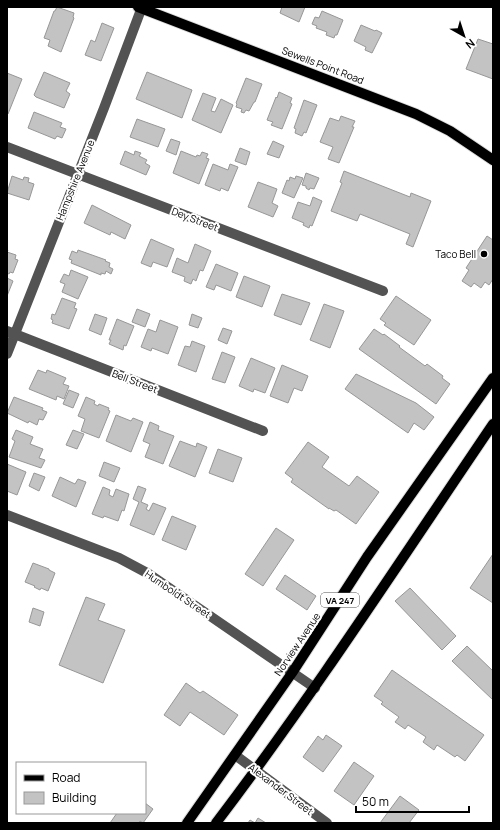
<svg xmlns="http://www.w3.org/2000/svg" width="500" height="830" viewBox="0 0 500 830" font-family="Manrope,sans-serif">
	<rect width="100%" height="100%" fill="#fff"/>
	<path fill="#c3c3c3" stroke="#979797" d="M57,7L74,13L73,17L74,18L61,52L48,46L50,40L44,38L54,11H55Z
		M282,7H305L299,22L280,13Z
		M322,11L343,20L337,35H335L334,38L326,35L327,32L316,28L317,26L312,24L315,17L319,18Z
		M102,23L114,28L101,61L85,55L91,40L95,42Z
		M361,25L375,31L376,30L382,33L372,53L365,50L366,47L354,41Z
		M478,39L493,44V79L466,69Z
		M44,72L70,83L66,91L70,94L64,108L36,97L34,95Z
		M147,72L192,90L182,118L136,99Z
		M7,73L22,79L8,114H7Z
		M246,78L262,84L255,102H254L249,111L246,110L244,113L241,112L242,109L236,107L237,104L236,103Z
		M279,92L292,98L290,103L292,104L282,129L271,125L273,122L267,120L276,97L277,98Z
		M203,93L216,98L211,111L215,112L221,99L233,105L221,133L192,120Z
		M304,100L317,105L306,133L304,132L302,136L295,133L296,129L294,128Z
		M34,112L62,123L60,127L66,129L62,138L57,136L55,139L28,128Z
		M341,116L355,121L352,127H354L339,163L328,159L333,147L320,142L330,118L339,121Z
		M137,119L165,129L158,147L130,137Z
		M171,139L180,142L176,155L166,151Z
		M273,141L284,146L279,158L267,154Z
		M240,148L250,152L246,165L235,161Z
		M125,151L134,155L135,151L141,153L139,156L147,160L145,163L150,166L146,175L120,164Z
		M181,151L196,157L197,155L200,156L202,152L208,154L206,158L209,159L199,184L173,173Z
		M213,164L228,170L230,164L238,167L228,191L221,188L220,191L205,185Z
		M344,171L410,197L411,193L431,201L413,247L406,244L410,234L360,214L357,221L331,211L342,183L340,182Z
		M306,173L319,178L314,189L310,188L309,190L306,188V186L302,185Z
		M12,176L23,180L24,177L29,178L28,182L34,184L29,200L7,193Z
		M296,176L303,178L294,198L282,193L287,180L289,181L290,177L295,179Z
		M258,182L277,189L272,203L278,206L273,217L248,207Z
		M313,197L322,201L312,226L310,225L309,228L303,225L304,223L292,218L298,202L310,206Z
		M92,205L131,225L125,239L111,232L110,235L84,223Z
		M487,236L493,240V279L489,285L485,282L481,288L474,283L471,287L462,281L469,270L466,268Z
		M151,239L174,249L167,267L153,262L151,267L141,263Z
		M195,244L211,251L203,271L200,270L196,281L193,279L191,284L184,281L185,277L172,272L177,258L188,263Z
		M7,250H8L7,252L16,255L15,259L18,260L13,273L10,272L9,274L7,273Z
		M78,250L106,260L105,261L110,263L109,267L113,269L111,274L106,271L105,274L101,273V275L71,263L72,260L69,259L72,251L77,253Z
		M216,264L238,273L231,291L216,285L214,290L206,287Z
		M71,270L88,277L78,299L62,292L65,284L60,282L64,274L69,276Z
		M244,276L270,286L262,307L236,297Z
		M7,278L13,281L7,296Z
		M282,294L310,303L301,325L274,315Z
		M396,296L431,320L414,345L384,325L386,323L380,319Z
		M62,298L76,303L74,308L77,309L69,329L52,323L53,320L51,319L52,314L55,315Z
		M324,304L344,311L330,348L310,340Z
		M137,309L150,314L145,327L132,322Z
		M95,314L107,318L101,335L89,330Z
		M192,314L202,318L198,328L189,325Z
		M117,319L134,326L126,346L124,345L123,350L109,344L111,340H109Z
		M160,320L178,327L168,354L152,348L151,351L141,347L148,329L156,332Z
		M223,328L232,331L227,344L218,340Z
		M374,329L383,335L384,334L400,346L399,347L425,366L427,364L443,376L442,378L450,384L436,404L359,349Z
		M192,341L205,346L196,372L178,365L185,346L190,347Z
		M222,352L235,357L225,383L212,379Z
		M251,358L275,368L265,393L254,389L253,392L239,386Z
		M282,365L308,376L302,391L294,388L288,403L270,396Z
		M38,370L46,373L47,370L66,378L63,384L69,386L64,399L57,396L56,400L29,389Z
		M356,374L416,403L434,417L424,430L414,423L408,433L345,389Z
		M69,390L79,394L73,408L63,404Z
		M14,397L43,408L42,410L47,412L43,420L39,419L37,425L29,421L28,423L7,413Z
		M86,397L95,401L94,404L98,406L99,404L109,408L108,410L110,411L99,438L81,431L85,419L78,416Z
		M116,415L131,421L133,418L143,422L131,452L106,441Z
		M150,422L159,426L158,430L174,436L163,464L145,457L150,444L143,441Z
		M16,430L33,437L30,444L43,449L39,458L45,460L41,468L9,457L15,441L12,439Z
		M73,430L84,434L77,449L66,445Z
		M180,441L196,447L197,443L207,447L195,477L169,466Z
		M308,442L329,457L322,467L349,486L357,476L379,492L356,524L336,510L334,511L329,508V509L291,482L293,479L285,473Z
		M218,449L242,458L233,482L209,473Z
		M104,462L120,468L114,482L99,476Z
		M7,464L26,472L17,495L7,491Z
		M34,473L45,477L39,491L29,486Z
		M60,477L75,484L78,479L86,482L76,507L52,496Z
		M138,486L146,489L141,502L148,505L146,509L149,511L153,503L166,508L154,535L130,525L139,502L133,499Z
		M103,487L110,490L109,495L113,497L116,489L129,494L124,511L122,510L118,521L104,516L103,518L92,514Z
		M172,516L196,526L186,550L162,540Z
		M276,528L294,540L263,586L245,574Z
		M493,554V603L470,588Z
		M33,563L49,569V570L55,573L48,591L41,588L40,590L34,587L35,586L25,582Z
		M285,575L316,596L307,610L276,589Z
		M410,588L456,636L442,650L395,601Z
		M86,597L105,604L98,620L125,630L103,683L59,665Z
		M33,608L44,612L40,626L29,622Z
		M467,646L493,671V700L452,661Z
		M392,670L484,735L465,761L457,755L455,757L437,745L434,750L423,742L426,737L408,725L405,729L395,722L399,717L381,704L383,702L374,696Z
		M186,683L200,693L203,691L238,715L224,735L190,712L180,726L164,715Z
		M326,735L342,746L323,772L303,757L318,736L323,740Z
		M354,762L374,776L354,805L334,791Z
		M400,796L419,810L409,823H380Z
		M145,803L153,809L143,823L140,821L139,823H110L117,813H145Z
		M258,818L266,823H248L250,820L255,823Z"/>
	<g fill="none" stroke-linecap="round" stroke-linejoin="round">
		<g stroke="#dbdbdb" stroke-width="12">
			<path id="major" d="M138,7L416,114L450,131L493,160
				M187,823L292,673L367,557L493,378
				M216,823C314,694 402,558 493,424"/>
		</g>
		<path stroke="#535353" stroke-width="10" d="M7,147L383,291
			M7,331L263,431
			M7,354L104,108L142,7
			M7,515L119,558L149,574L315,688
			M235,755L327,823"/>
		<use href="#major" stroke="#000" stroke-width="10"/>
	</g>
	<circle fill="#000" stroke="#fff" stroke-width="1.5" cx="484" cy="254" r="4"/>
	<g text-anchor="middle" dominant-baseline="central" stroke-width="4" stroke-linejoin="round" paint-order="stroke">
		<rect fill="#fff" stroke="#4c4c4c" stroke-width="1" x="321" y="593" width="38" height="14" rx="3"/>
		<g font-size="9" font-weight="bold" fill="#000">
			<text x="340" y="600">VA 247</text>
		</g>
		<g font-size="10" fill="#000" stroke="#fff">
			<text transform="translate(323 65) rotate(21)">Sewells Point Road</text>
			<text transform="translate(75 180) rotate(-68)">Hampshire Avenue</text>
			<text transform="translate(195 219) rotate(21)">Dey Street</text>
			<text transform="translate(135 381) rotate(21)">Bell Street</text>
			<text transform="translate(178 594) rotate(34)">Humboldt Street</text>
			<text transform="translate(297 644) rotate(-56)">Norview Avenue</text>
			<text transform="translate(281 789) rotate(37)">Alexander Street</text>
		</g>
		<g font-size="10" fill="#000" stroke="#fff" text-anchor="end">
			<text x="476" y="254">Taco Bell</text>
		</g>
	</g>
	<rect width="500" height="830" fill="none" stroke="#000000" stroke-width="16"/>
	<rect x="16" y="762" width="130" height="52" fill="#ffffff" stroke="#999999"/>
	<rect x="24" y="775" width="20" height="6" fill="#000000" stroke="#999999"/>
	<text x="52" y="782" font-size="12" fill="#000000">Road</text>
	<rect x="24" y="792" width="20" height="12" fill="#c3c3c3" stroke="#999999"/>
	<text x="52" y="802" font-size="12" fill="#000000">Building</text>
	<g transform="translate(464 36) rotate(141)" stroke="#ffffff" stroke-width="3" paint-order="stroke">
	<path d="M0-3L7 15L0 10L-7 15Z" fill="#000000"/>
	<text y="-6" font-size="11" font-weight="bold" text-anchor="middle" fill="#000000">N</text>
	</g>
	<path d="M356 806v6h113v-6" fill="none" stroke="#000000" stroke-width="2"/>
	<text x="362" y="806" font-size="12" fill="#000000" stroke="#ffffff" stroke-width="3" paint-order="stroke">50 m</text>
</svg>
